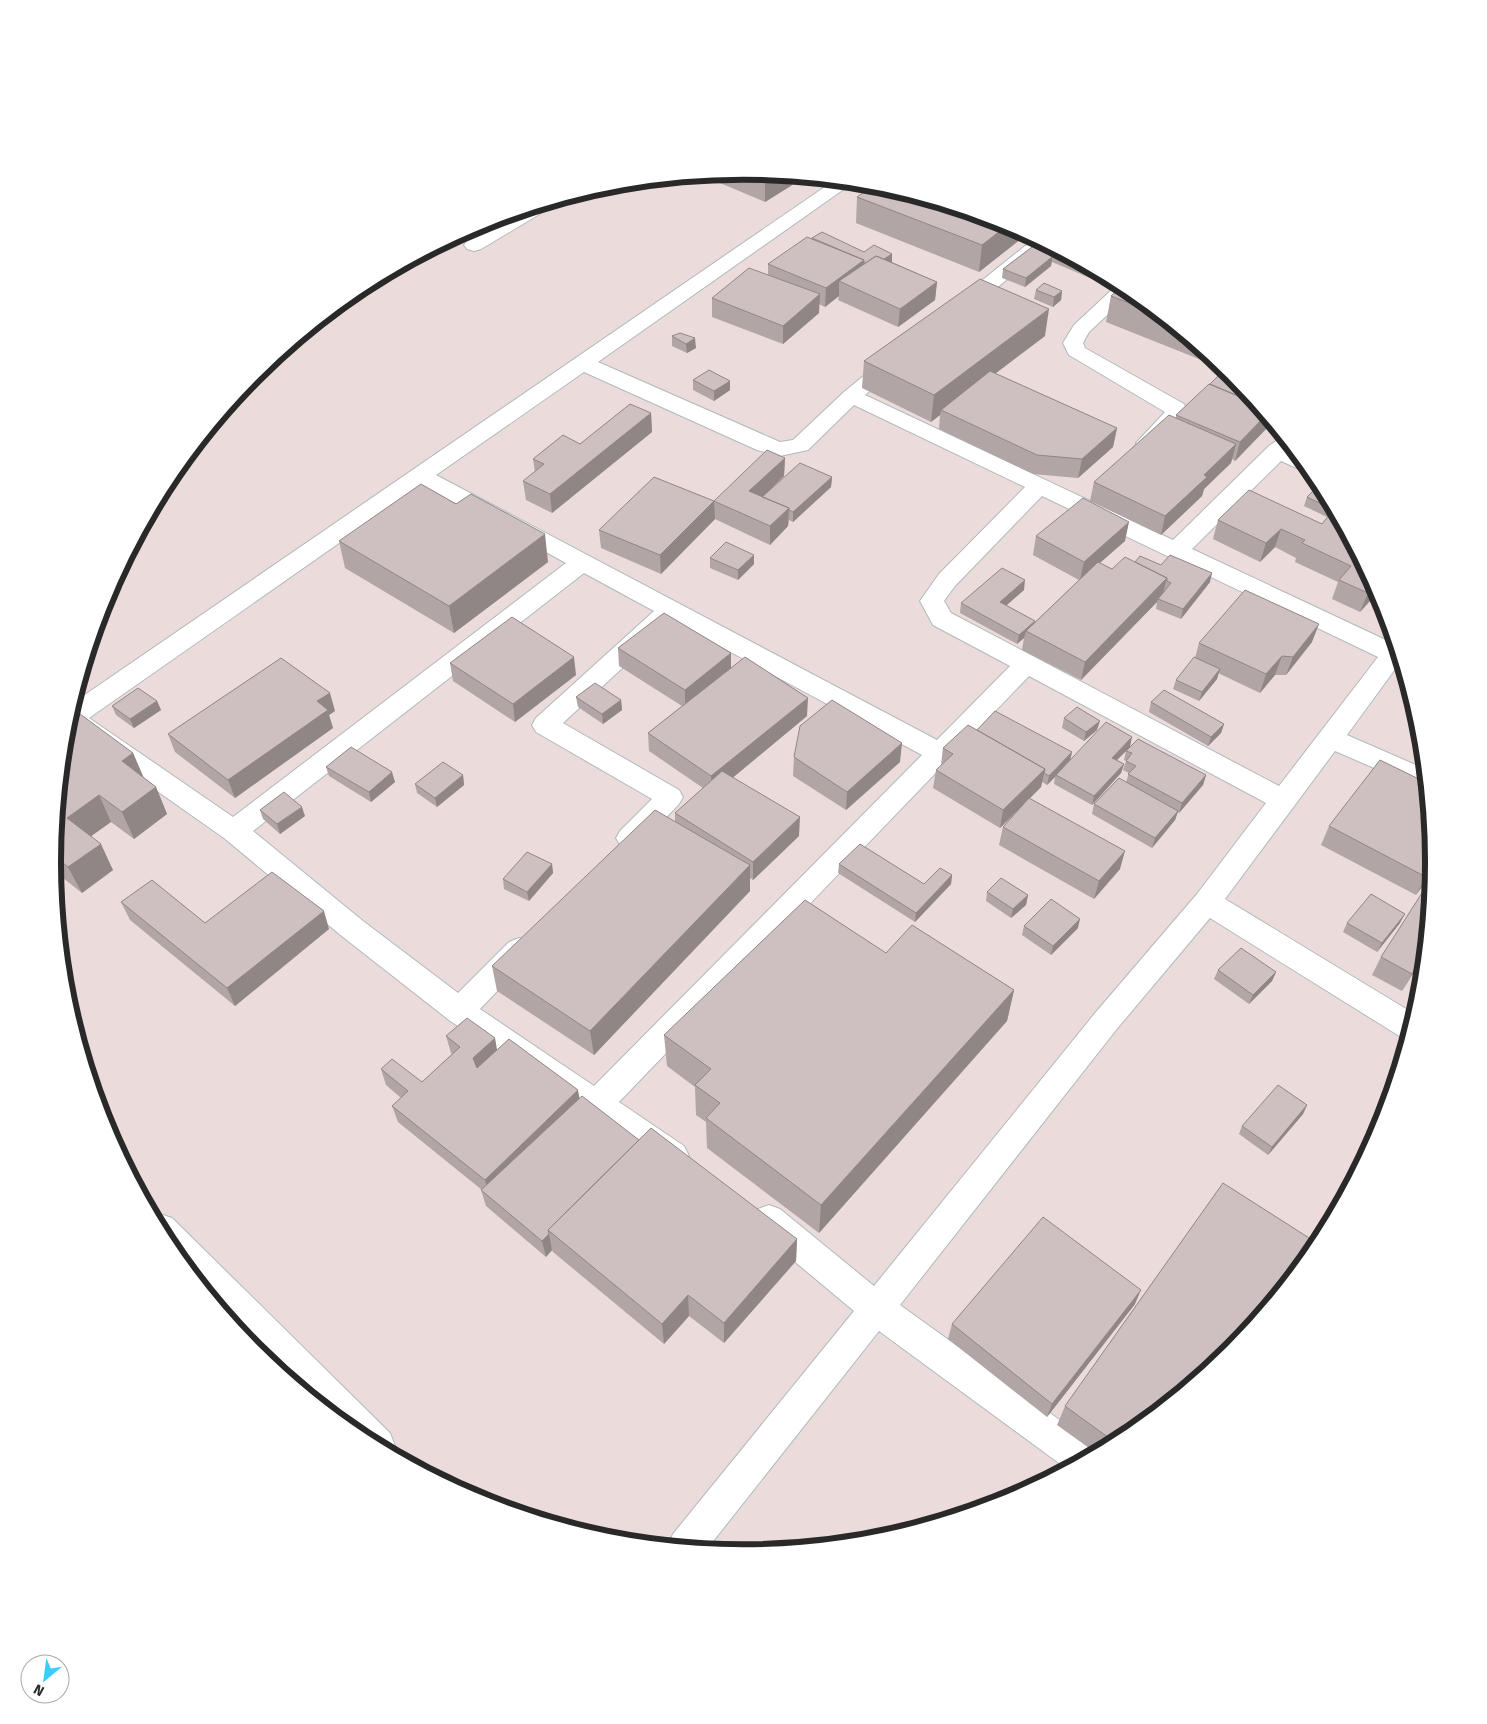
<svg xmlns="http://www.w3.org/2000/svg" width="1487" height="1724" viewBox="0 0 1487 1724" font-family="'Fira Sans',sans-serif">
	<rect width="100%" height="100%" fill="#ecdbdb"/>
	<g fill="none" stroke-linecap="round" stroke-linejoin="round">
		<g stroke="#afbabd" stroke-width="2">
			<path id="minor" d="M835,180L854,182L598,362L780,442L793,440L844,392L883,360L890,358L897,360L900,364L897,368L865,395L1173,540L1269,446L1283,436L1293,448L1292,449L1296,451L1311,470L1299,469L1281,461L1192,549L1390,642L1395,641L1401,661L1347,735L1425,769L1427,791L1335,751L1225,899L1416,1015L1408,1039L1401,1037L1210,918L1116,1030L900,1305L1097,1447L1099,1452L1067,1469L879,1331L707,1549L668,1546L673,1534L854,1311L758,1231L753,1220L758,1209L769,1205L780,1209L874,1286L1096,1012L1197,894L1266,803L1029,676L619,1102L684,1146L689,1156L684,1166L673,1170L662,1166L449,1020L343,937L224,838L66,727L73,703ZM584,372L757,450L780,456L808,450L854,405L1025,487L939,574L920,601L933,625L1010,666L937,740L436,475ZM422,485L566,563L233,817L89,718ZM1042,496L1378,657L1279,786L951,613L944,601L955,586ZM584,573L654,611L536,718L532,725L536,732L652,799L620,831L616,838L620,845L630,848L640,845L679,804L683,797L679,790L563,723L673,621L922,755L594,1086L480,1009L529,958L533,950L529,942L519,938L509,942L458,993L363,921L253,831Z
				M549,203L550,205L548,209L481,249L474,251L467,249L464,245L467,241L515,213Z
				M1032,244L1039,246L1042,250L1039,254L969,310L962,312L955,310L952,306L955,302L1025,246Z
				M1119,283L1132,292L1089,332L1083,343L1085,348L1184,404C1187,410 1187,414 1184,420C1171,432 1158,452 1139,448L1136,443L1165,412L1069,355L1063,343L1074,325Z
				M160,1214L172,1218L390,1433L395,1446L392,1454L359,1436L271,1364L239,1332L169,1246L153,1217Z"/>
		</g>
		<use href="#minor" fill="#fff" fill-rule="evenodd"/>
	</g>
	<path fill="#b1a5a5" d="M744,171L805,177L765,202L701,175Z
		M857,197L1008,224L1027,234L979,272L856,223Z
		M812,238L864,252L892,254V262L937,282L935,300L898,327L838,300L839,296L825,307L819,304V313L783,344L712,317V298L768,275V264Z
		M1040,241L1115,281L1109,286L1052,262V261L1051,266L1025,287L1002,278L1003,269Z
		M1128,288L1229,371L1106,322L1111,296Z
		M1036,290L1062,291L1061,300L1053,307L1034,299Z
		M672,336L696,348L687,353L672,346Z
		M1045,336L995,374L1117,428L1113,447L1078,478L1033,474L939,429L940,415L931,422L862,388L864,361Z
		M1235,377L1271,421L1267,426L1266,429L1235,461L1232,459L1231,463L1204,489L1202,496L1161,535L1090,501L1094,482L1176,418V415L1210,384Z
		M693,380L730,390L714,401L693,390Z
		M651,413L652,432L552,513L526,500L523,481L535,472L533,459L580,444Z
		M785,458L784,476L774,486L832,477L831,487L793,522L789,520L788,526L770,545L715,519L661,574L601,548L599,530L714,501Z
		M1321,483L1379,591L1360,612L1332,599L1338,582L1295,562L1296,558L1275,547L1260,562L1213,539L1218,520L1322,524L1331,513L1327,517L1304,506L1307,497Z
		M456,504L548,562L454,633L345,568L339,541Z
		M1036,536L1125,541L1100,563L1112,569L1135,562L1161,565L1210,582L1181,619L1156,609L1157,602L1081,680L1022,650L1024,638L1017,644L960,613L961,603L1024,590L1006,605L1035,621L1034,623L1079,580L1033,555Z
		M754,555V564L738,580L710,568V558Z
		M1312,642L1286,675H1275L1260,693L1218,673L1217,679L1199,701L1173,689L1176,680L1195,658L1199,643Z
		M618,648L731,653V668L807,716L733,777L799,836L753,880L750,878V891L594,1055L497,991L492,966L675,822V813L703,788L649,751L648,733L682,706L619,666Z
		M450,663L576,675L515,722L453,681Z
		M576,697L621,700L622,710L603,724L578,707Z
		M157,701L161,710L134,728L116,715L112,706Z
		M1151,702L1224,724L1221,733L1208,746L1149,712Z
		M335,711L329,715L333,728L235,798L175,752L168,734Z
		M1064,718L1097,730L1084,741L1062,728Z
		M66,727L133,753L144,778L156,787L167,814L134,839L111,822L91,836L113,870L82,893L53,870L52,862Z
		M977,730L1072,752L1070,760L1130,747L1117,760L1124,764L1121,773L1092,805L1054,784L1055,777L1047,785L1042,782L1041,787L1029,799L1120,869L1094,899L999,845L1003,827L1025,803L1000,828L933,788L936,770L941,765L943,748Z
		M1126,751L1206,775L1203,785L1179,813L1178,812L1175,820L1152,848L1092,814L1094,804L1126,782L1129,773L1123,770L1126,761L1124,760Z
		M794,757L900,762L846,810L793,776Z
		M326,767L395,782L371,802L329,776Z
		M463,775L464,785L437,807L417,793L415,784Z
		M260,810L305,816L280,834L263,819Z
		M1329,826L1434,862V870L1416,895L1321,845Z
		M552,864L553,873L529,901L504,889L503,879Z
		M839,864L924,884L952,875L951,884L915,922L838,873Z
		M1432,884L1425,961L1422,959L1402,991L1372,975L1381,957Z
		M987,892L1028,895L1026,905L1011,918L986,901Z
		M121,902L205,923L329,929L235,1006L130,920Z
		M1347,923H1400L1377,952L1343,932Z
		M1024,926L1078,928L1051,955L1022,935Z
		M886,953L1014,990L1007,1021L819,1233L707,1148L706,1122L696,1115L695,1087L667,1066L664,1035Z
		M1218,970L1276,972L1272,981L1249,1004L1214,979Z
		M446,1036L497,1050L579,1098L639,1140L797,1239L796,1261L724,1343L689,1316L664,1344L553,1252L552,1250L546,1257L486,1206L481,1190H482L398,1122L392,1106L401,1098L386,1085L381,1069L422,1082L452,1054L451,1053Z
		M1307,1105L1303,1114L1268,1155L1239,1134L1242,1126Z
		M1135,1304L1047,1417L948,1339L952,1324Z
		M1065,1406L1127,1437L1096,1453L1057,1425Z"/>
	<path fill="#908686" d="M770,174L805,177L765,202V176Z
		M1009,224L1027,234L979,272L982,245Z
		M1056,249L1062,253H1053L1051,266L1025,287L1026,278L1049,254Z
		M892,254V263L867,270Z
		M864,260L863,278L839,281V296L825,307L826,288Z
		M1110,278L1115,281L1109,286Z
		M937,282L935,300L898,327L900,309Z
		M1062,291L1061,300L1053,307L1054,297Z
		M820,294L819,313L783,344V326Z
		M1049,309L1045,336L944,412L941,410L940,415L931,422L934,395Z
		M695,338L696,348L687,353L686,344Z
		M730,381V390L714,401V391Z
		M651,413L652,432L552,513L550,494Z
		M1266,415L1269,418L1266,429L1235,461L1240,442Z
		M1269,418L1271,421L1267,426Z
		M1117,428L1113,447L1078,478L1082,459Z
		M1236,444L1231,463L1204,489L1202,496L1161,535L1165,516L1204,475Z
		M785,458L784,476L749,510V491Z
		M832,477L831,487L793,522V512Z
		M714,501L715,519L661,574L660,555Z
		M1332,505L1335,509L1327,517L1330,508Z
		M789,508L788,526L770,545V526Z
		M1129,522L1125,541L1080,580L1084,562Z
		M1281,529L1275,547L1260,562L1266,543Z
		M545,534L548,562L454,633L449,606Z
		M754,555V564L738,580V570Z
		M1212,573L1210,582L1181,619L1183,609Z
		M1167,578L1162,597L1158,599L1157,602L1081,680L1085,662Z
		M1025,580L1024,590L999,612L1000,602Z
		M1375,585L1379,591L1360,612L1368,593Z
		M1035,621L1033,630L1026,631L1024,638L1017,644L1019,635Z
		M1319,624L1312,642L1286,675L1293,657Z
		M731,653V672L685,709V690Z
		M1282,656L1275,675L1260,693L1266,674Z
		M574,657L576,675L515,722L513,704Z
		M1220,669L1217,679L1199,701L1202,692Z
		M330,693L335,711L329,715L333,728L235,798L228,780L317,701Z
		M808,698L807,716L712,795L711,776Z
		M621,700L622,710L603,724L602,714Z
		M157,701L161,710L134,728L130,719Z
		M1100,721L1097,730L1084,741L1086,732Z
		M1224,724L1221,733L1208,746L1211,737Z
		M1132,737L1130,747L1110,767L1112,758Z
		M902,743L900,762L846,810L847,792Z
		M1072,752L1070,761L1056,775L1055,777L1047,785L1049,776Z
		M133,753L144,779L122,761Z
		M1124,764L1121,773L1092,805L1094,796Z
		M1045,769L1041,787L1000,828L1003,810Z
		M392,772L395,782L371,802L369,792Z
		M463,775L464,785L437,807L435,798Z
		M1206,775L1203,785L1179,813L1182,803Z
		M156,787L167,814L134,839L122,812Z
		M99,795L111,822L80,844L67,818Z
		M302,807L305,816L280,834L277,824Z
		M1178,811L1175,820L1152,848L1155,838Z
		M800,817L799,836L753,880V862Z
		M101,844L113,870L82,893L68,867Z
		M1125,851L1120,869L1094,899L1099,881Z
		M552,864L553,873L529,901L527,892Z
		M750,865V891L594,1055L590,1031Z
		M1434,865V870L1416,895L1426,877Z
		M952,875L951,884L915,922L916,913Z
		M1028,895L1026,905L1011,918L1013,909Z
		M324,911L329,929L235,1006L227,988Z
		M1405,914L1400,923L1377,952L1382,943Z
		M1080,919L1078,928L1051,955L1053,946Z
		M1426,951L1422,959L1402,991L1412,974Z
		M1276,972L1272,981L1249,1004L1253,995Z
		M1014,990L1007,1021L819,1233L821,1205Z
		M495,1038L498,1055L477,1075L473,1058Z
		M578,1090L581,1106L490,1196L485,1180Z
		M1307,1105L1303,1114L1268,1155L1272,1147Z
		M549,1234L552,1250L546,1257L542,1241Z
		M797,1239L796,1261L724,1343V1323Z
		M1141,1290L1135,1304L1047,1417L1052,1404Z
		M688,1295L689,1316L664,1344L662,1324Z"/>
	<path fill="#cec0c0" stroke="#908686" d="M756,172L770,174L765,176Z
		M875,184H879L1009,224L982,245L857,197Z
		M822,232L864,252L874,245L892,254L884,259L876,256L864,264V260L812,238Z
		M807,237L864,260L826,288L768,264Z
		M1040,241L1056,249L1049,254L1052,257L1026,278L1003,269Z
		M1057,250L1094,270L1053,253Z
		M876,256L937,282L900,309L839,281Z
		M749,268L820,294L783,326L712,298Z
		M980,279L1049,309L934,395L864,361Z
		M1044,283L1062,291L1054,297L1036,290Z
		M1123,285L1128,288L1161,315L1111,296Z
		M680,333L695,338L686,344L672,336Z
		M709,370L730,381L714,391L693,380Z
		M990,371L1117,428L1082,459L1037,455L941,410Z
		M1222,372L1235,377L1257,404L1210,384Z
		M1209,384L1257,404L1266,415L1240,442L1176,415Z
		M630,404L651,413L550,494L523,481L544,464L533,459L563,435L580,444Z
		M1169,415L1236,444L1204,475L1207,477L1165,516L1094,482Z
		M767,450L785,458L749,491L789,508L770,526L714,501Z
		M800,463L832,477L793,512L789,510V508L762,497Z
		M654,477L714,501L660,555L599,530Z
		M1321,483L1332,505L1330,508L1307,497Z
		M421,484L456,504L471,494L545,534L449,606L339,541Z
		M1249,490L1322,524L1334,509L1375,585L1368,593L1339,580L1351,566L1302,543L1305,540L1281,529L1266,543L1218,520Z
		M1083,498L1129,522L1084,562L1036,536Z
		M726,542L754,555L738,570L710,558Z
		M1170,555L1212,573L1183,609L1158,599L1171,583L1167,581V578L1135,562L1140,556L1161,565Z
		M1125,557L1167,578L1085,662L1026,631L1098,562L1112,569Z
		M1002,568L1025,580L1000,602L1035,621L1019,635L961,603Z
		M1245,590L1319,624L1293,657L1282,656L1266,674L1199,643Z
		M664,613L731,653L685,690L618,648Z
		M512,617L574,657L513,704L450,663Z
		M745,657L808,698L711,776L648,733Z
		M1194,657L1220,669L1202,692L1176,680Z
		M281,658L330,693L317,701L328,710L228,780L168,734Z
		M595,683L621,700L602,714L576,697Z
		M138,688L157,701L130,719L112,706Z
		M1164,690L1224,724L1211,737L1151,702Z
		M832,700L902,743L847,792L794,757L800,726Z
		M1077,707L1100,721L1086,732L1064,718Z
		M72,708L133,753L122,761L156,787L122,812L99,795L67,818L101,844L68,867L53,855L66,727Z
		M995,711L1072,752L1049,776L1044,773L1045,769L977,730Z
		M1106,722L1132,737L1112,758L1124,764L1094,796L1056,775Z
		M968,725L1045,769L1003,810L936,770L953,754L943,748Z
		M1138,739L1206,775L1182,803L1128,774L1136,766L1126,761L1132,753L1126,751Z
		M351,747L392,772L369,792L326,767Z
		M1380,760L1427,783L1434,862V865L1426,877L1329,826Z
		M443,762L463,775L435,798L415,784Z
		M722,771L800,817L753,862L675,813Z
		M1119,778L1178,811L1155,838L1094,804Z
		M284,792L302,807L277,824L260,810Z
		M1029,798L1125,851L1099,881L1003,827Z
		M655,810L750,865L590,1031L492,966Z
		M860,844L924,884L940,868L952,875L916,913L839,864Z
		M527,852L552,864L527,892L503,879Z
		M272,872L324,911L227,988L121,902L152,880L205,923Z
		M1001,878L1028,895L1013,909L987,892Z
		M1429,882L1432,884L1426,951L1412,974L1381,957Z
		M1371,894L1405,914L1382,943L1347,923Z
		M1051,899L1080,919L1053,946L1024,926Z
		M805,900L886,953L912,925L1014,990L821,1205L706,1118L720,1103L695,1085L711,1069L664,1035Z
		M1241,948L1276,972L1253,995L1218,970Z
		M467,1018L495,1038L473,1058L477,1068L509,1039L578,1090L485,1180L392,1106L408,1091L381,1069L392,1059L422,1082L460,1047L446,1036Z
		M1278,1085L1307,1105L1272,1147L1242,1126Z
		M582,1096L639,1140L548,1230L549,1234L542,1241L481,1190Z
		M651,1128L797,1239L724,1323L688,1295L662,1324L548,1230Z
		M1223,1183L1317,1243L1301,1266L1232,1351L1127,1437L1116,1443L1065,1406Z
		M1043,1217L1141,1290L1052,1404L952,1324Z"/>
	<path d="M0 0H1487V1724H0ZM61 862a682 682 0 1 1 1364 0a682 682 0 1 1-1364 0Z" fill="#fff" fill-rule="evenodd"/>
	<path fill="none" stroke="#292929" stroke-width="6" d="M61 862a682 682 0 1 1 1364 0a682 682 0 1 1-1364 0Z"/>
	<g transform="translate(45 1679) rotate(209)"><circle r="24" fill="#ffffff" stroke="#a9a9a9"/>
	<path d="M0-4L9 19L0 12L-9 19Z" fill="#3cccf8"/>
	<text y="-8" font-size="14" font-weight="bold" text-anchor="middle" fill="#292929">N</text>
	</g>
</svg>
